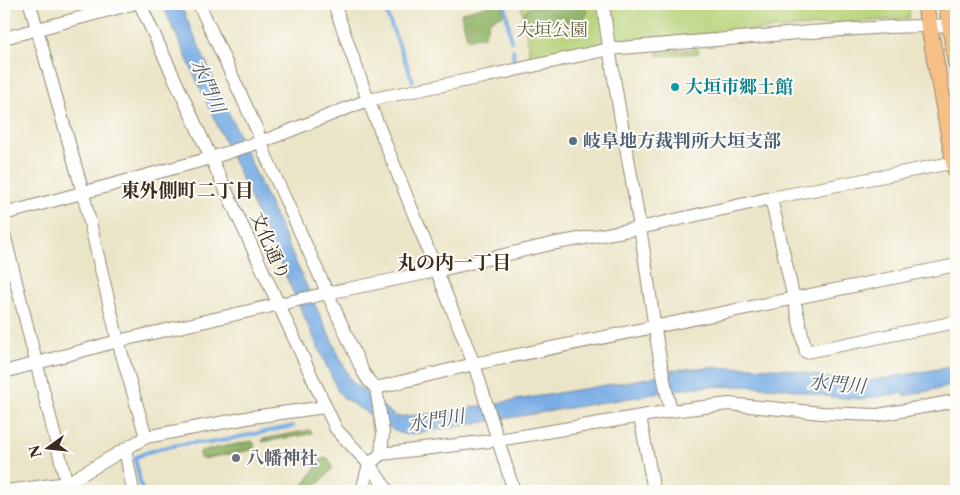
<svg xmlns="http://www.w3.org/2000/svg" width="960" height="495" viewBox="0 0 960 495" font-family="'Libre Caslon Text','Noto Serif JP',serif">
	<rect width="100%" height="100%" fill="#fdfcf7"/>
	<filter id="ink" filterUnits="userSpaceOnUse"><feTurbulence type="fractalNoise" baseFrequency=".02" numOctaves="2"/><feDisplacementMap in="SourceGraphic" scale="10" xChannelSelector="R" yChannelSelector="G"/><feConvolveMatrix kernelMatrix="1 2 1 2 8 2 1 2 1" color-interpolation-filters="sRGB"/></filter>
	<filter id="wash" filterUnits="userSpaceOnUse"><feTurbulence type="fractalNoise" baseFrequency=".0096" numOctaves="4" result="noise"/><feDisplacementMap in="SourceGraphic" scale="20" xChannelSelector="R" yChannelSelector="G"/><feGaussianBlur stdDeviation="1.12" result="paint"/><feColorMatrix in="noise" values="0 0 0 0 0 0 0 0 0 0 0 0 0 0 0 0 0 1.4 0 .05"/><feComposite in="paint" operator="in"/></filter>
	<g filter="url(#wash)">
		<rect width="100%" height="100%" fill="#ebe5c7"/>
		<path fill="#b6d177" stroke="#787e4a" d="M521,4H908L910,18L611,42L531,60Z
			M698,49L699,53L658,56V52Z"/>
		<path fill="#90b368" stroke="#666e43" d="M488,4H502L504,14L502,16C485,21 490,23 484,36L470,39L467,37L461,14L463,12L486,6Z
			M557,4H585L587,15L582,19L533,27L528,26L524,15L526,10L531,8Z
			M310,430L312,433L311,434L262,442L263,439Z
			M252,441L254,443V448L251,450L203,459L200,458L199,453L201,451Z
			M328,458L332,466V469L312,491H299L322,459Z"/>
		<path fill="#77ace4" stroke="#596b81" d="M162,4H180L315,305L351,381L396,417L437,413L649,378L672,370L697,368L752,367L787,369L843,381H869L956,366V385L904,396L903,393L861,399L830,397L783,388L741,386L696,387L406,435L397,432L345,399L338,391Z"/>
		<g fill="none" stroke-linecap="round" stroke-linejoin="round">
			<path stroke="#77ace4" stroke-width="4" d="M383,4L413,81
				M505,4L511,41
				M513,50L514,63
				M142,491L135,458C151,448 192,441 210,443L293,426"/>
		</g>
	</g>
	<g filter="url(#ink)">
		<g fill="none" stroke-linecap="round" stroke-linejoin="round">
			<g stroke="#938872" stroke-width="14">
				<path id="minor" d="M30,4L83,193L118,341L146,437
					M140,4L336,429L369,464L388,491
					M199,4L257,130L265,154L363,372L369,381L376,388L383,433L381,454L369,464L362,491
					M334,4L368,100L474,364L514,491
					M603,4C612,79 628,153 640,228C650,289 656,351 671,411
					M4,38L132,4
					M771,198L806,352L956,322
					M4,214L211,158L269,139L368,100L488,76L609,49L810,32L889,27L956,25
					M4,234L68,489
					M4,372L118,341L328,293L436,271L551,244L640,228L771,198L956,162
					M376,388L474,364L956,265
					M640,417L654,491
					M125,449L133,491
					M381,454L498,440L671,411L729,404L822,413L878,415L956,401
					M7,491L67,483L146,437L252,417L325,407"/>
			</g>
			<g stroke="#938872" stroke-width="18">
				<path id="major" d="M925,4L956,173
					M947,4L956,63"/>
			</g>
			<use href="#minor" stroke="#fff" stroke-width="12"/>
			<use href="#major" stroke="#f5bf86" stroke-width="16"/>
		</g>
	</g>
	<circle fill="#0f9aa8" stroke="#fdfcf7" stroke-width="2" cx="675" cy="87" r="5"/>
	<circle fill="#5c6f8a" stroke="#fdfcf7" stroke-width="2" cx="573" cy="141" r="5"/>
	<circle fill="#6b7280" stroke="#fdfcf7" stroke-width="2" cx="236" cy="458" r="5"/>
	<g text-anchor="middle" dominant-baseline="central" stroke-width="4" stroke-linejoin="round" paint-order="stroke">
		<g font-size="18" fill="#605c39" stroke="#fdfcf7">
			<text x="552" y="30">大垣公園</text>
		</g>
		<g font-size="18" font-weight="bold" fill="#0d838f" stroke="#fdfcf7" text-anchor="start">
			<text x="685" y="87">大垣市郷土館</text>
		</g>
		<g font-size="18" font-weight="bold" fill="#4e5e75" stroke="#fdfcf7" text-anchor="start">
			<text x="583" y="141">岐阜地方裁判所大垣支部</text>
		</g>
		<g font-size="18" fill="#3b2a1e" stroke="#fdfcf7">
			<text transform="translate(270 246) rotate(66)">文化通り</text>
		</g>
		<g font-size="18" font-weight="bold" fill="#5b616d" stroke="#fdfcf7" text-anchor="start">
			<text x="246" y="458">八幡神社</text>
		</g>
		<g font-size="19" font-style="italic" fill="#505863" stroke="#fdfcf7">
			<text transform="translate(208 86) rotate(66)">水門川</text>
			<text transform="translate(837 384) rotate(5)">水門川</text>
			<text transform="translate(436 420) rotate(-9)">水門川</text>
		</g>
		<g font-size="19" font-weight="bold" fill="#3b2a1e" stroke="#fdfcf7">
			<text x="187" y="190">東外側町二丁目</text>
			<text x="454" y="262">丸の内一丁目</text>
		</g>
	</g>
	<rect width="960" height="495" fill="none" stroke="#fdfcf7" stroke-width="20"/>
	<g transform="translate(48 448) rotate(255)" stroke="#fdfcf7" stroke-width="4" paint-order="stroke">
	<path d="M0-4L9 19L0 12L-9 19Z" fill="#3b2a1e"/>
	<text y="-8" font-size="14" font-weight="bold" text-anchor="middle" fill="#3b2a1e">N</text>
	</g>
</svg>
